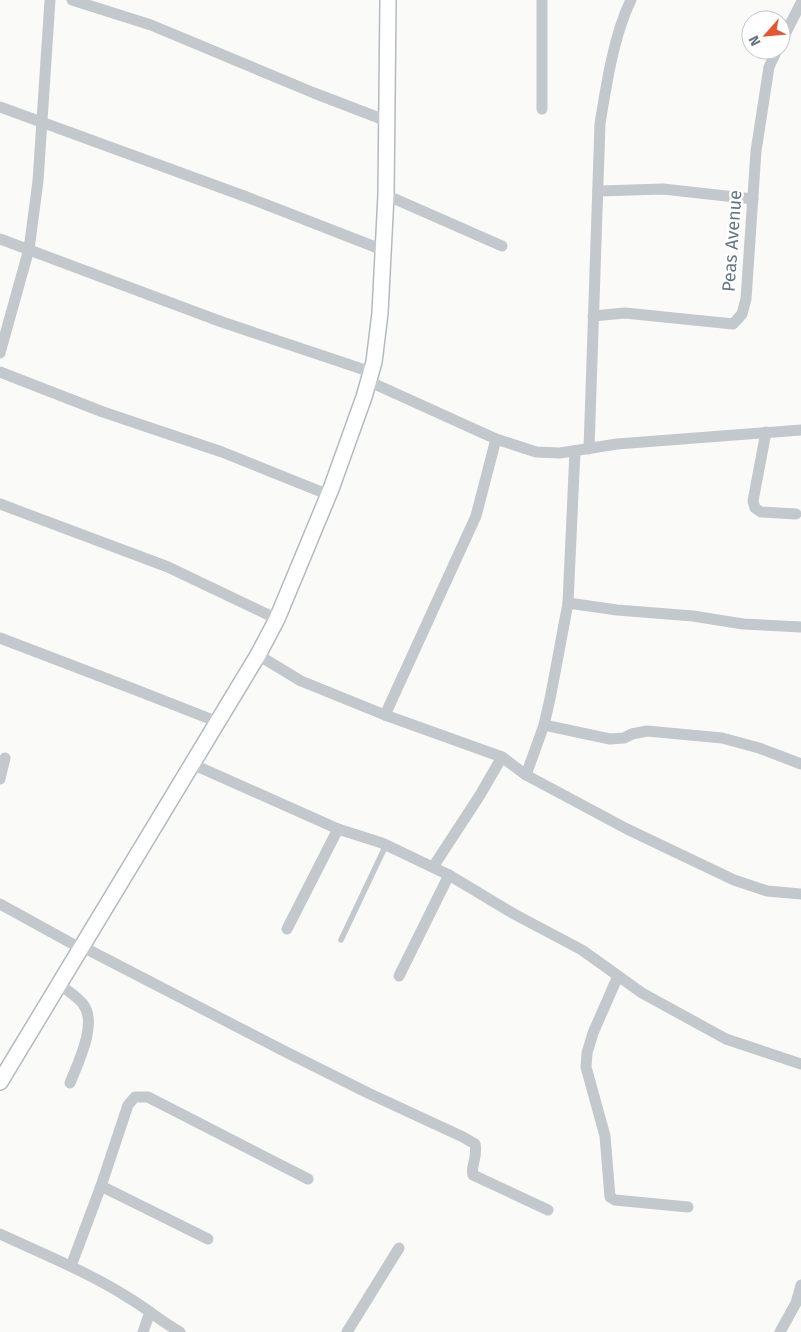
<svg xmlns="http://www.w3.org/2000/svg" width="801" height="1332" font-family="'Fira Sans',sans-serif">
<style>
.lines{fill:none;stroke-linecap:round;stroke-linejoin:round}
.secondary-casing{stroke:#b3babf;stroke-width:18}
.lane{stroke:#c3c8cc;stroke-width:5.5}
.street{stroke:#c3c8cc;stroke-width:11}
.secondary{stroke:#fff;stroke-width:15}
.labels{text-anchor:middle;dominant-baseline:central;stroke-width:5;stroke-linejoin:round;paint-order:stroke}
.street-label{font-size:18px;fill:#657683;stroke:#fff}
</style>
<rect width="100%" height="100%" fill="#fafaf8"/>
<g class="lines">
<!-- secondary casing -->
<g class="secondary-casing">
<path id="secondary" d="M0,1082L258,655L277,619L331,489L364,397L374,362L380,313L386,195L388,0"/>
</g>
<!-- lane -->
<path class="lane" d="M341,940L386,845"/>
<!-- street -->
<g class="street">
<path d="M72,0L151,25L314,93L387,121"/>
<path d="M781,42L801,3"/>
<path d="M0,107L244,196L383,250"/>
<path d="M542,109V0"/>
<path d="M598,191L663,189L753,199"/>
<path d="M386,195L502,246"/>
<path d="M0,239L222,322L371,372"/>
<path d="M593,316L625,313L733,324L742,314L746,299L756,151L769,67L777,50"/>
<path d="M0,353L29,249L38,181L50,0"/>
<path d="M0,372L103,412L222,452L329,495"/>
<path d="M368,381L496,439L536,452L560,453L617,444L801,430"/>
<path d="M766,432L753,501L755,508L761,512L796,514"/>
<path d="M589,449L600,124C606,86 614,34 631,0"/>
<path d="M0,504L168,567L277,619"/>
<path d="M568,603L617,610L693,616L743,624L801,627"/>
<path d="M0,638L131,688L218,722"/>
<path d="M258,655L301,681L385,715L502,757L526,775L627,829L734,880L767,891L801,894"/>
<path d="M385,715L476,516L496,439"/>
<path d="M544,725L610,739L624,738L632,734L647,731L722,738L759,748L801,764"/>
<path d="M192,764L338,829L382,843L449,875L514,914L582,950L642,993L726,1039L801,1064"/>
<path d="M526,775L544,725L551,694L568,603L575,451"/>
<path d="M0,779L5,758"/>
<path d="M433,867L480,795L502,757"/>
<path d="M0,904L80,948"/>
<path d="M287,929L338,829"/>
<path d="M81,946L282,1050L368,1093L463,1137L475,1144C478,1158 470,1167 473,1175L548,1210"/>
<path d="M399,976L449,875"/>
<path d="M618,976L593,1033L587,1053L586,1067L605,1136L610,1197L615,1200L688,1207"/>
<path d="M58,983C66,990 77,996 83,1004C98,1023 78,1063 70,1083"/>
<path d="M101,1186L208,1239"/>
<path d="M0,1234C43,1254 88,1272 129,1298C146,1308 162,1322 180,1332"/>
<path d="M71,1266L101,1186L128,1105L135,1097H148L308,1179"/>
<path d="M143,1332L150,1312"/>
<path d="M347,1332L399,1248"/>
<path d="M780,1332L796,1303L801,1285"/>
</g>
<!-- secondary -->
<use href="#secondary" class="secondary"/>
</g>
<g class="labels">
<!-- street labels -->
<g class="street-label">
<text transform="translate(732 241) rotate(-86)">Peas Avenue</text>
</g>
</g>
<!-- north arrow -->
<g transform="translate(766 35) rotate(243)"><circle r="24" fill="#ffffff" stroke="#c1c8cd"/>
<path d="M0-4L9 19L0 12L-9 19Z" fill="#e4572e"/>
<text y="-8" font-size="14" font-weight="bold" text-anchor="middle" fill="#657683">N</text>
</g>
</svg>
